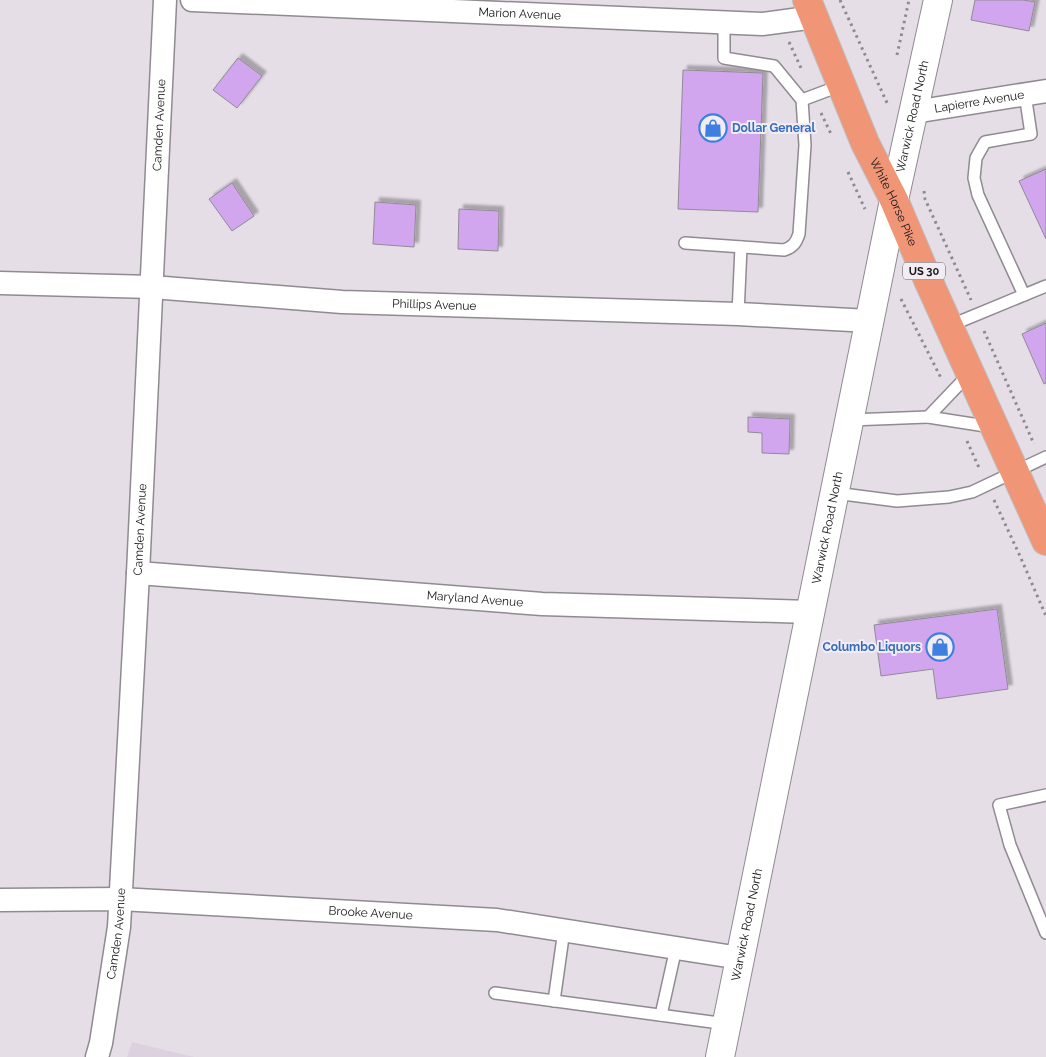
<svg xmlns="http://www.w3.org/2000/svg" width="1046" height="1057" font-family="Raleway,sans-serif">
<style>
.built{fill:#dcd1df}
.building{fill:#d2a5ef;stroke:#908b93;filter:url(#shadow)}
.lines{fill:none;stroke-linecap:round;stroke-linejoin:round}
.service-casing{stroke:#908a91;stroke-width:14}
.minor-casing{stroke:#908a91;stroke-width:25}
.tertiary-casing{stroke:#908a91;stroke-width:30}
.trunk-casing{stroke:#bebdbe;stroke-width:30}
.path{stroke:#8f8a8f;stroke-width:3;stroke-dasharray:2.5 4;stroke-linecap:butt}
.service{stroke:#fff;stroke-width:11}
.minor{stroke:#fff;stroke-width:22}
.tertiary{stroke:#fff;stroke-width:28}
.trunk{stroke:#f09677;stroke-width:28}
.labels{text-anchor:middle;dominant-baseline:central;stroke-width:4;stroke-linejoin:round;paint-order:stroke}
.shield{fill:#f2ecf3;stroke:#595659;stroke-width:1}
.shield-label{font-size:11px;font-weight:bold;fill:#171517}
.street-label{font-size:12px;fill:#171517;stroke:#f2ecf3}
.shop-label{font-size:12px;font-weight:bold;fill:#366cbe;stroke:#f2ecf3;text-anchor:start}
</style>
<defs>
<filter id="shadow"><feDropShadow dx="4.5" dy="-4.5" stdDeviation="1" flood-color="#0004"/></filter>
</defs>
<rect width="100%" height="100%" fill="#e5dee6"/>
<!-- built -->
<path class="built" d="M132,1042L194,1057H127Z"/>
<!-- building -->
<g class="building">
<path d="M975,0H1023L1035,2L1029,31L971,20Z"/>
<path d="M238,58L262,76L237,108L213,90Z"/>
<path d="M683,70L763,73L758,212L678,209Z"/>
<path d="M1046,169V239L1019,181Z"/>
<path d="M232,183L254,216L232,231L209,199Z"/>
<path d="M375,202L416,205L414,247L373,244Z"/>
<path d="M459,209L499,211L498,251L458,249Z"/>
<path d="M1046,323V383L1044,384L1022,334Z"/>
<path d="M748,417L790,419L789,454L762,453V433L748,432Z"/>
<path d="M997,609L1008,689L937,699L933,669L881,676L874,625Z"/>
</g>
<g class="lines">
<!-- service casing -->
<g class="service-casing">
<g id="service">
<path d="M802,100L842,85"/>
<path d="M685,243L784,250C793,247 796,243 799,234L805,145L802,100L774,66L724,58V22"/>
<path d="M1024,295L978,195L974,178L976,158L985,142L1031,134L1025,94"/>
<path d="M738,314L741,247"/>
<path d="M949,326L1046,286"/>
<path d="M969,374L928,417L992,427"/>
<path d="M850,420L928,417"/>
<path d="M835,493L897,501L949,497L972,492L1046,457"/>
<path d="M1046,795L999,805L1010,845L1046,933"/>
<path d="M495,993L727,1024"/>
<path d="M554,1001L564,930"/>
<path d="M661,1015L676,948"/>
</g>
</g>
<!-- minor casing -->
<g class="minor-casing">
<g id="minor">
<path id="s1" d="M192,0L762,24L815,17"/>
<path id="s2" d="M914,112L1046,91"/>
<path id="s3" d="M0,283L152,287L342,302L738,314L870,321"/>
<path id="s4" d="M138,573L542,604L810,612"/>
<path id="s5" d="M0,900L120,899L497,920L740,958"/>
<path id="s6" d="M97,1057L101,1043L119,927L138,573L165,0"/>
</g>
</g>
<!-- tertiary casing -->
<g class="tertiary-casing">
<g id="tertiary">
<path id="s7" d="M720,1057L894,200L938,0"/>
</g>
</g>
<!-- trunk casing -->
<g class="trunk-casing">
<g id="trunk">
<path id="s8" d="M807,0L865,143L894,200L928,280L1046,541"/>
</g>
</g>
<!-- path -->
<g class="path">
<path d="M840,0L888,105"/>
<path d="M789,42L801,68"/>
<path d="M897,55L909,0"/>
<path d="M821,113L832,136"/>
<path d="M848,172L865,209"/>
<path d="M924,191L925,199L971,300"/>
<path d="M901,299L941,378"/>
<path d="M984,331L1034,444"/>
<path d="M967,441L980,470"/>
<path d="M994,500L1020,556L1046,616"/>
</g>
<!-- service -->
<use href="#service" class="service"/>
<!-- minor -->
<use href="#minor" class="minor"/>
<!-- tertiary -->
<use href="#tertiary" class="tertiary"/>
<!-- trunk -->
<use href="#trunk" class="trunk"/>
</g>
<!-- icons -->
<defs>
<g id="shop-ring" transform="scale(1.4375)"><circle r="9.5" fill="#f2ecf3" stroke="#3f7fe0" stroke-width="1.5"/><path d="M-5-2.5h2.3a2.7 3.5 0 0 1 5.4 0H5L5.5 6h-11ZM-1.5-2.5h3a1.5 2.3 0 0 0-3 0Z" fill="#3f7fe0"/></g>
</defs>
<g fill-rule="evenodd">
<use href="#shop-ring" x="713" y="128"/>
<use href="#shop-ring" x="940" y="647"/>
</g>
<g class="labels">
<!-- shield labels -->
<rect class="shield" x="903" y="262.5" width="42" height="17" rx="4"/>
<g class="shield-label">
<text x="924" y="271">US 30</text>
</g>
<!-- street labels -->
<g class="street-label">
<text stroke="none"><textPath href="#s1" startOffset="328">Marion Avenue</textPath></text>
<text stroke="none"><textPath href="#s2" startOffset="66">Lapierre Avenue</textPath></text>
<text stroke="none"><textPath href="#s7" startOffset="960">Warwick Road North</textPath></text>
<text stroke="none"><textPath href="#s6" startOffset="935">Camden Avenue</textPath></text>
<text stroke="none"><textPath href="#s8" startOffset="220">White Horse Pike</textPath></text>
<text stroke="none"><textPath href="#s3" startOffset="435">Phillips Avenue</textPath></text>
<text stroke="none"><textPath href="#s7" startOffset="540">Warwick Road North</textPath></text>
<text stroke="none"><textPath href="#s6" startOffset="530">Camden Avenue</textPath></text>
<text stroke="none"><textPath href="#s4" startOffset="338">Maryland Avenue</textPath></text>
<text stroke="none"><textPath href="#s5" startOffset="371">Brooke Avenue</textPath></text>
<text stroke="none"><textPath href="#s7" startOffset="135">Warwick Road North</textPath></text>
<text stroke="none"><textPath href="#s6" startOffset="125">Camden Avenue</textPath></text>
</g>
<!-- shop labels -->
<g class="shop-label">
<text x="732" y="128">Dollar General</text>
<text x="921" y="647" text-anchor="end">Columbo Liquors</text>
</g>
</g>
</svg>
